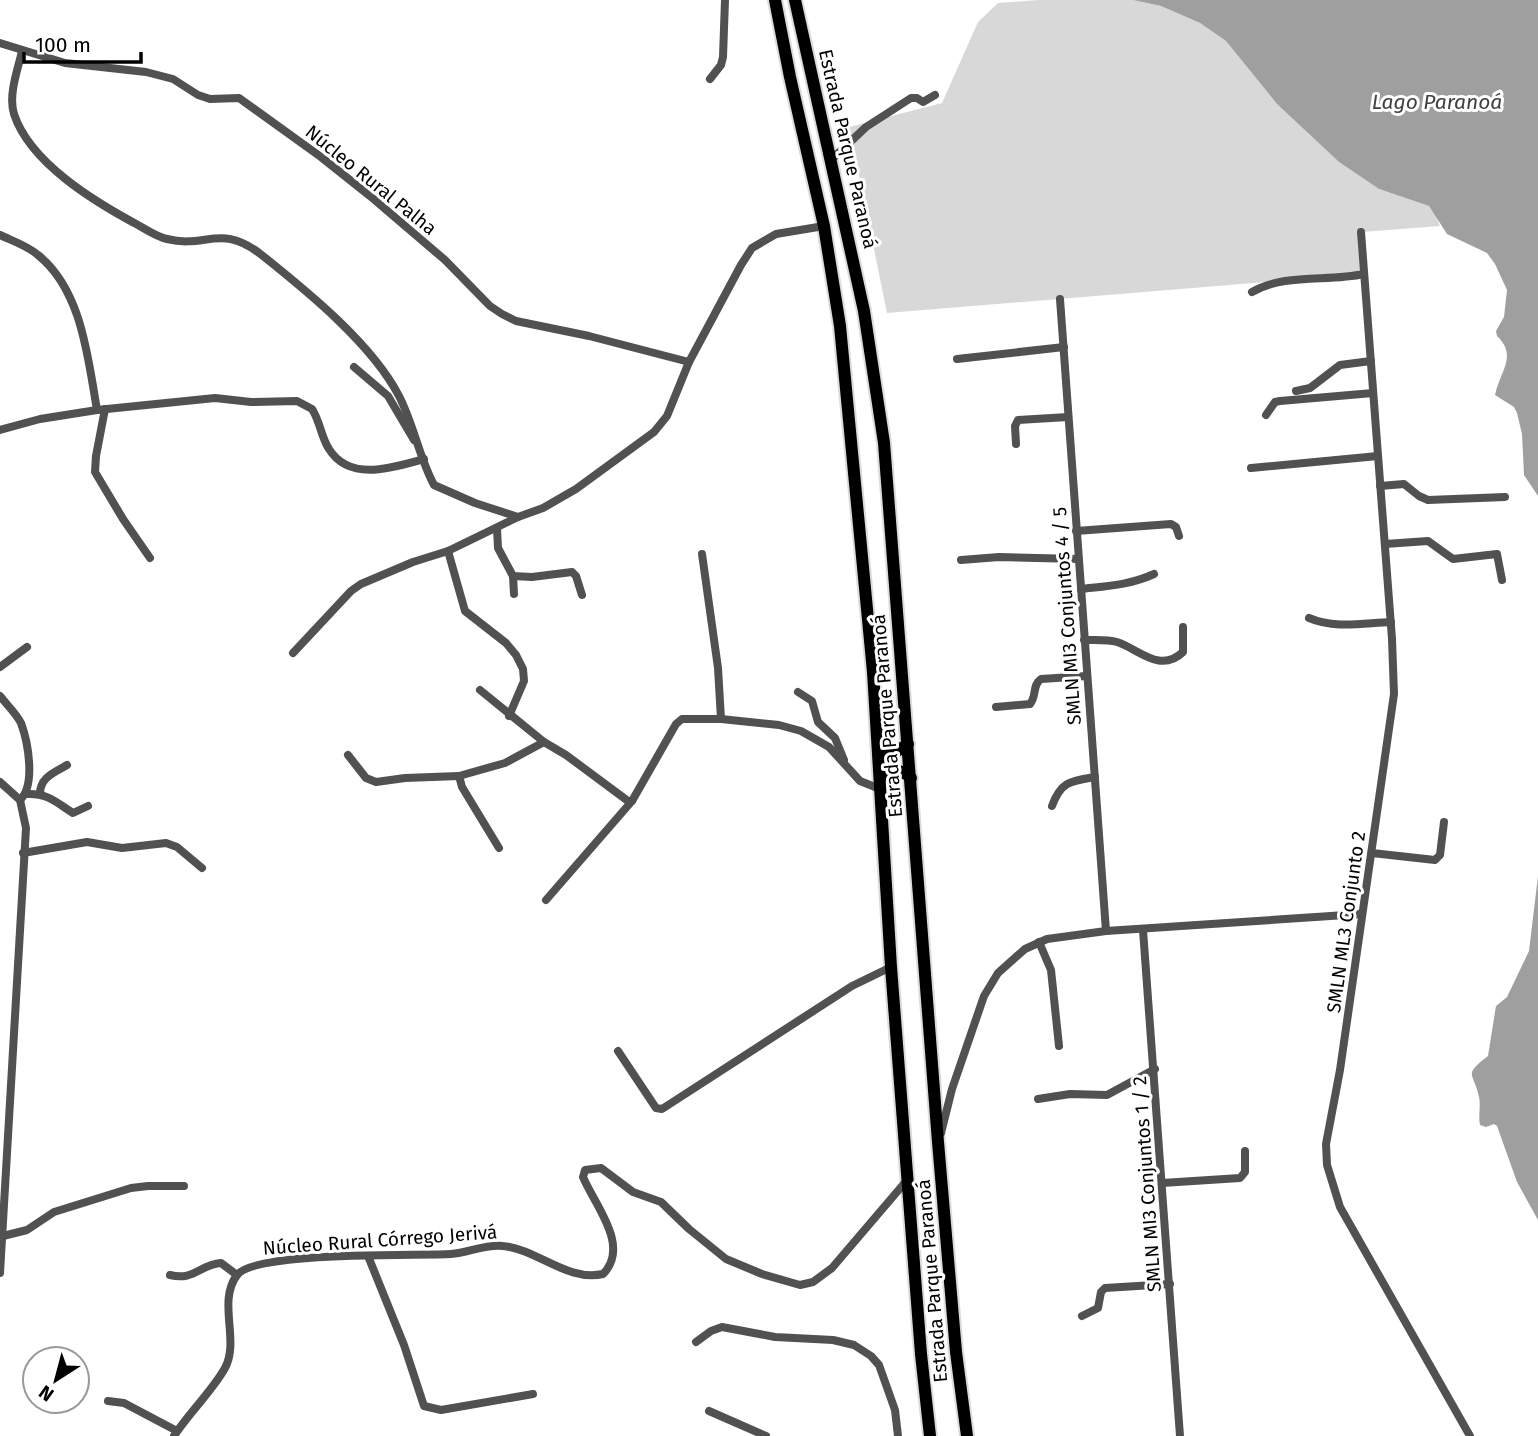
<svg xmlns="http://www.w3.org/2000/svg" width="1538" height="1436" font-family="'Fira Sans',sans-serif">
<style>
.green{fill:#d8d8d8}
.water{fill:#9f9f9f}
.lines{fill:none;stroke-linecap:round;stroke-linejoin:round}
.primary-casing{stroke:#dbdbdb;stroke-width:16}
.minor{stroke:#515151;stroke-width:8}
.primary{stroke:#000;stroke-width:12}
.labels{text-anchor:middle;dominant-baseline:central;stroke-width:6;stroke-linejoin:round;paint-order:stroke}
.street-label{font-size:19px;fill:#000;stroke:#fff}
.water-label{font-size:21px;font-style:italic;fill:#404040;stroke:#fff}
</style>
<rect width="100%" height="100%" fill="#fff"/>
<!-- green -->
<path class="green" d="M1038,0H1133L1161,6L1200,23L1226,41L1277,104L1339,162L1379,189L1429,206L1435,214L1440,226L1362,232L1364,274L887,313L849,127L942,103L978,22L998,3Z"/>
<!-- water -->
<g class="water">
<path d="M1133,0H1538V496L1524,475L1522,434L1517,413L1514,407L1495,395C1500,371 1518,356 1497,336L1496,331L1504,317L1507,290L1495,264L1487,253L1447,234L1429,206L1379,189L1339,162L1277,104L1226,41L1200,23L1161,6Z"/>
<path d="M1538,876V1220L1517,1182L1497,1126L1494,1124L1486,1127L1480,1125C1478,1116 1481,1106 1479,1097C1474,1072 1462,1076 1488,1056L1496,1006L1507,997L1529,951Z"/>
</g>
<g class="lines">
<!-- primary casing -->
<g class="primary-casing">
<g id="primary">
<path d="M775,0L790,77L824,226L840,326L873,672L891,967L921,1354L930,1436"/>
<path d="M795,0L864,311L884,443L938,1142L956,1352L967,1436"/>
<path d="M878,745L884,752L891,755L908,744"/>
<path d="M880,779C890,766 899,768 911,778"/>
</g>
</g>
<!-- minor -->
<g class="minor">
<path d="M0,43L65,63L146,72L173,79L198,95L210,99L239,98L321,157L370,196L445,260L490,306L502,314L516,321L589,336L689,362"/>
<path d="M22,51C18,69 8,95 14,114C30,163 95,202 138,225C147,230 157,237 167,239C207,249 221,222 263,256C308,292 372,344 399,396C414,425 419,457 434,485L475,503L518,517"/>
<path d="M710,79L721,65L723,57L725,0"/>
<path d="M831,160L866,127L911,98H917L923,102L935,95"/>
<path d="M1361,232L1392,639L1394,694L1340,1070L1326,1144L1327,1165L1340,1207L1470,1436"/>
<path d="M0,235C13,241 28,246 38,255C82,290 88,359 97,410"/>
<path d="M1252,292C1285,273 1327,282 1364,274"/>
<path d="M1060,299L1106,931"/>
<path d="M957,359L1064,347"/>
<path d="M354,367L388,396L414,440"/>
<path d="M1296,391L1310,388L1340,365L1371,361"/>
<path d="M105,409L96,456L95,472L123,519L150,558"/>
<path d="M1266,415L1275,402L1280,401L1373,393"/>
<path d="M0,430L40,419L97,410L215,398L251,402L297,401L312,409C320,421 321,437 329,449C350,483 395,467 424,459"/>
<path d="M1016,444L1015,426L1018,420L1068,417"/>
<path d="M1251,468L1378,456"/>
<path d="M1380,486L1404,484L1419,496L1428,500L1505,497"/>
<path d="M497,529L498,548L513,576L532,577L572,572L576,576L582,595"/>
<path d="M1076,531L1171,524L1176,527L1179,536"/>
<path d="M1385,544L1428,541L1453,559L1497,554L1502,580"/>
<path d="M448,551L465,611L506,643L516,655L523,669L524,681L509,716"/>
<path d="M702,554L718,668L721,719"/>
<path d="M961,560L999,557L1078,559"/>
<path d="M513,576L514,594"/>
<path d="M1081,589C1107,586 1130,585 1154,574"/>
<path d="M1309,618C1335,629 1363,623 1391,622"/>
<path d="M1084,640C1094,640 1107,639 1117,642C1139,649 1160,674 1183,652V627"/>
<path d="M293,653L351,591L361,584L413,562L448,551L518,517L543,508L576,489L654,432L667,416L689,362L741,265L752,248L776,234L824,226"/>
<path d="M0,667L27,647"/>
<path d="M480,690L544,742"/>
<path d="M798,692L812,701L818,722L835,738L844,760"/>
<path d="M0,696C7,705 16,713 21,723C28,742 36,785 20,800"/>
<path d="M996,707L1030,704C1037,696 1032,685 1041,679L1087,676"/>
<path d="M348,755L366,778L376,782L405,778L459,776"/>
<path d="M0,782L20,800L26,828L0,1273"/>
<path d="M27,794C48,793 57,803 73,813L88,806"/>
<path d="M40,794C40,777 54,773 67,765"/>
<path d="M1052,806C1061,781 1071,781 1095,777"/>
<path d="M499,848L462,787L459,776L505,763L544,742L566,755L628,801H632L676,724L682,719H721L779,725L801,731L829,747L860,781L880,789"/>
<path d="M23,853L87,842L122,848L166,843L177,847L202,868"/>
<path d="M1372,853L1435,860L1440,855L1444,822"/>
<path d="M546,900L632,801"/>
<path d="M1143,930L1180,1436"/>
<path d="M1039,942L1051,970L1059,1046"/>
<path d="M618,1051L656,1108L662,1109L852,986L891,967"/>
<path d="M1038,1099L1070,1094L1107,1095L1155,1069"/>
<path d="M941,1133L952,1089L984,996L998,973L1025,949L1047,939L1106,931L1361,914"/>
<path d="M1162,1183L1240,1178L1245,1172V1151"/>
<path d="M3,1236L27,1230L54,1212L131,1188L148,1186H184"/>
<path d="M368,1256L404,1345L424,1406L441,1410L533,1394"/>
<path d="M170,1275C194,1281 199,1265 221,1263L237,1275"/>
<path d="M1082,1316L1098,1308L1101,1292L1105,1288L1170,1284"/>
<path d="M696,1342L711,1331L722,1327L775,1337L833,1340L854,1345L871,1356L879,1365L895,1410L898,1436"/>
<path d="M108,1401L124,1403L177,1431"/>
<path d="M709,1411L766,1436"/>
<path d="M174,1436C188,1414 213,1390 225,1368C240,1340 217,1302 237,1275C255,1251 415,1256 451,1254C468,1253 485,1244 503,1246C537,1249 567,1282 603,1274C631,1246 594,1204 583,1177L585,1170L601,1168L633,1192L661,1202L689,1229L726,1259L762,1274L800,1285L813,1282L832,1268L908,1179"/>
</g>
<!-- primary -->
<use href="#primary" class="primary"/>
</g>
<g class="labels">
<!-- street labels -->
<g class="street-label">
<text transform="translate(848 149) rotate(77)">Estrada Parque Paranoá</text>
<text transform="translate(371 180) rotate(39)">Núcleo Rural Palha</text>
<text transform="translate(1067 616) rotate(-94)">SMLN MI3 Conjuntos 4 / 5</text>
<text transform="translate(887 716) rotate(-95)">Estrada Parque Paranoá</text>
<text transform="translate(1346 922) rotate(-82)">SMLN ML3 Conjunto 2</text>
<text transform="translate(1147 1184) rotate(-94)">SMLN MI3 Conjuntos 1 / 2</text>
<text transform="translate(380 1240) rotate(-4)">Núcleo Rural Córrego Jerivá</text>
<text transform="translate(932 1281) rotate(-95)">Estrada Parque Paranoá</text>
</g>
<!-- water labels -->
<g class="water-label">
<text x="1437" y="102">Lago Paranoá</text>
</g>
</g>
<!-- north arrow -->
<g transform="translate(56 1380) rotate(216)"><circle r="33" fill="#ffffff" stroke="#999999" stroke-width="2"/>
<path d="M0-5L12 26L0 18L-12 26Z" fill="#000000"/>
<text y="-10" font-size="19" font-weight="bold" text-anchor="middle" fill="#000000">N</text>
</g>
<!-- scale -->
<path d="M24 52v10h117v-10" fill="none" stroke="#000000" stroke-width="3.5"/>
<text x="35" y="52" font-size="21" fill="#000000" stroke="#ffffff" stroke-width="5" paint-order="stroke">100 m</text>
</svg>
